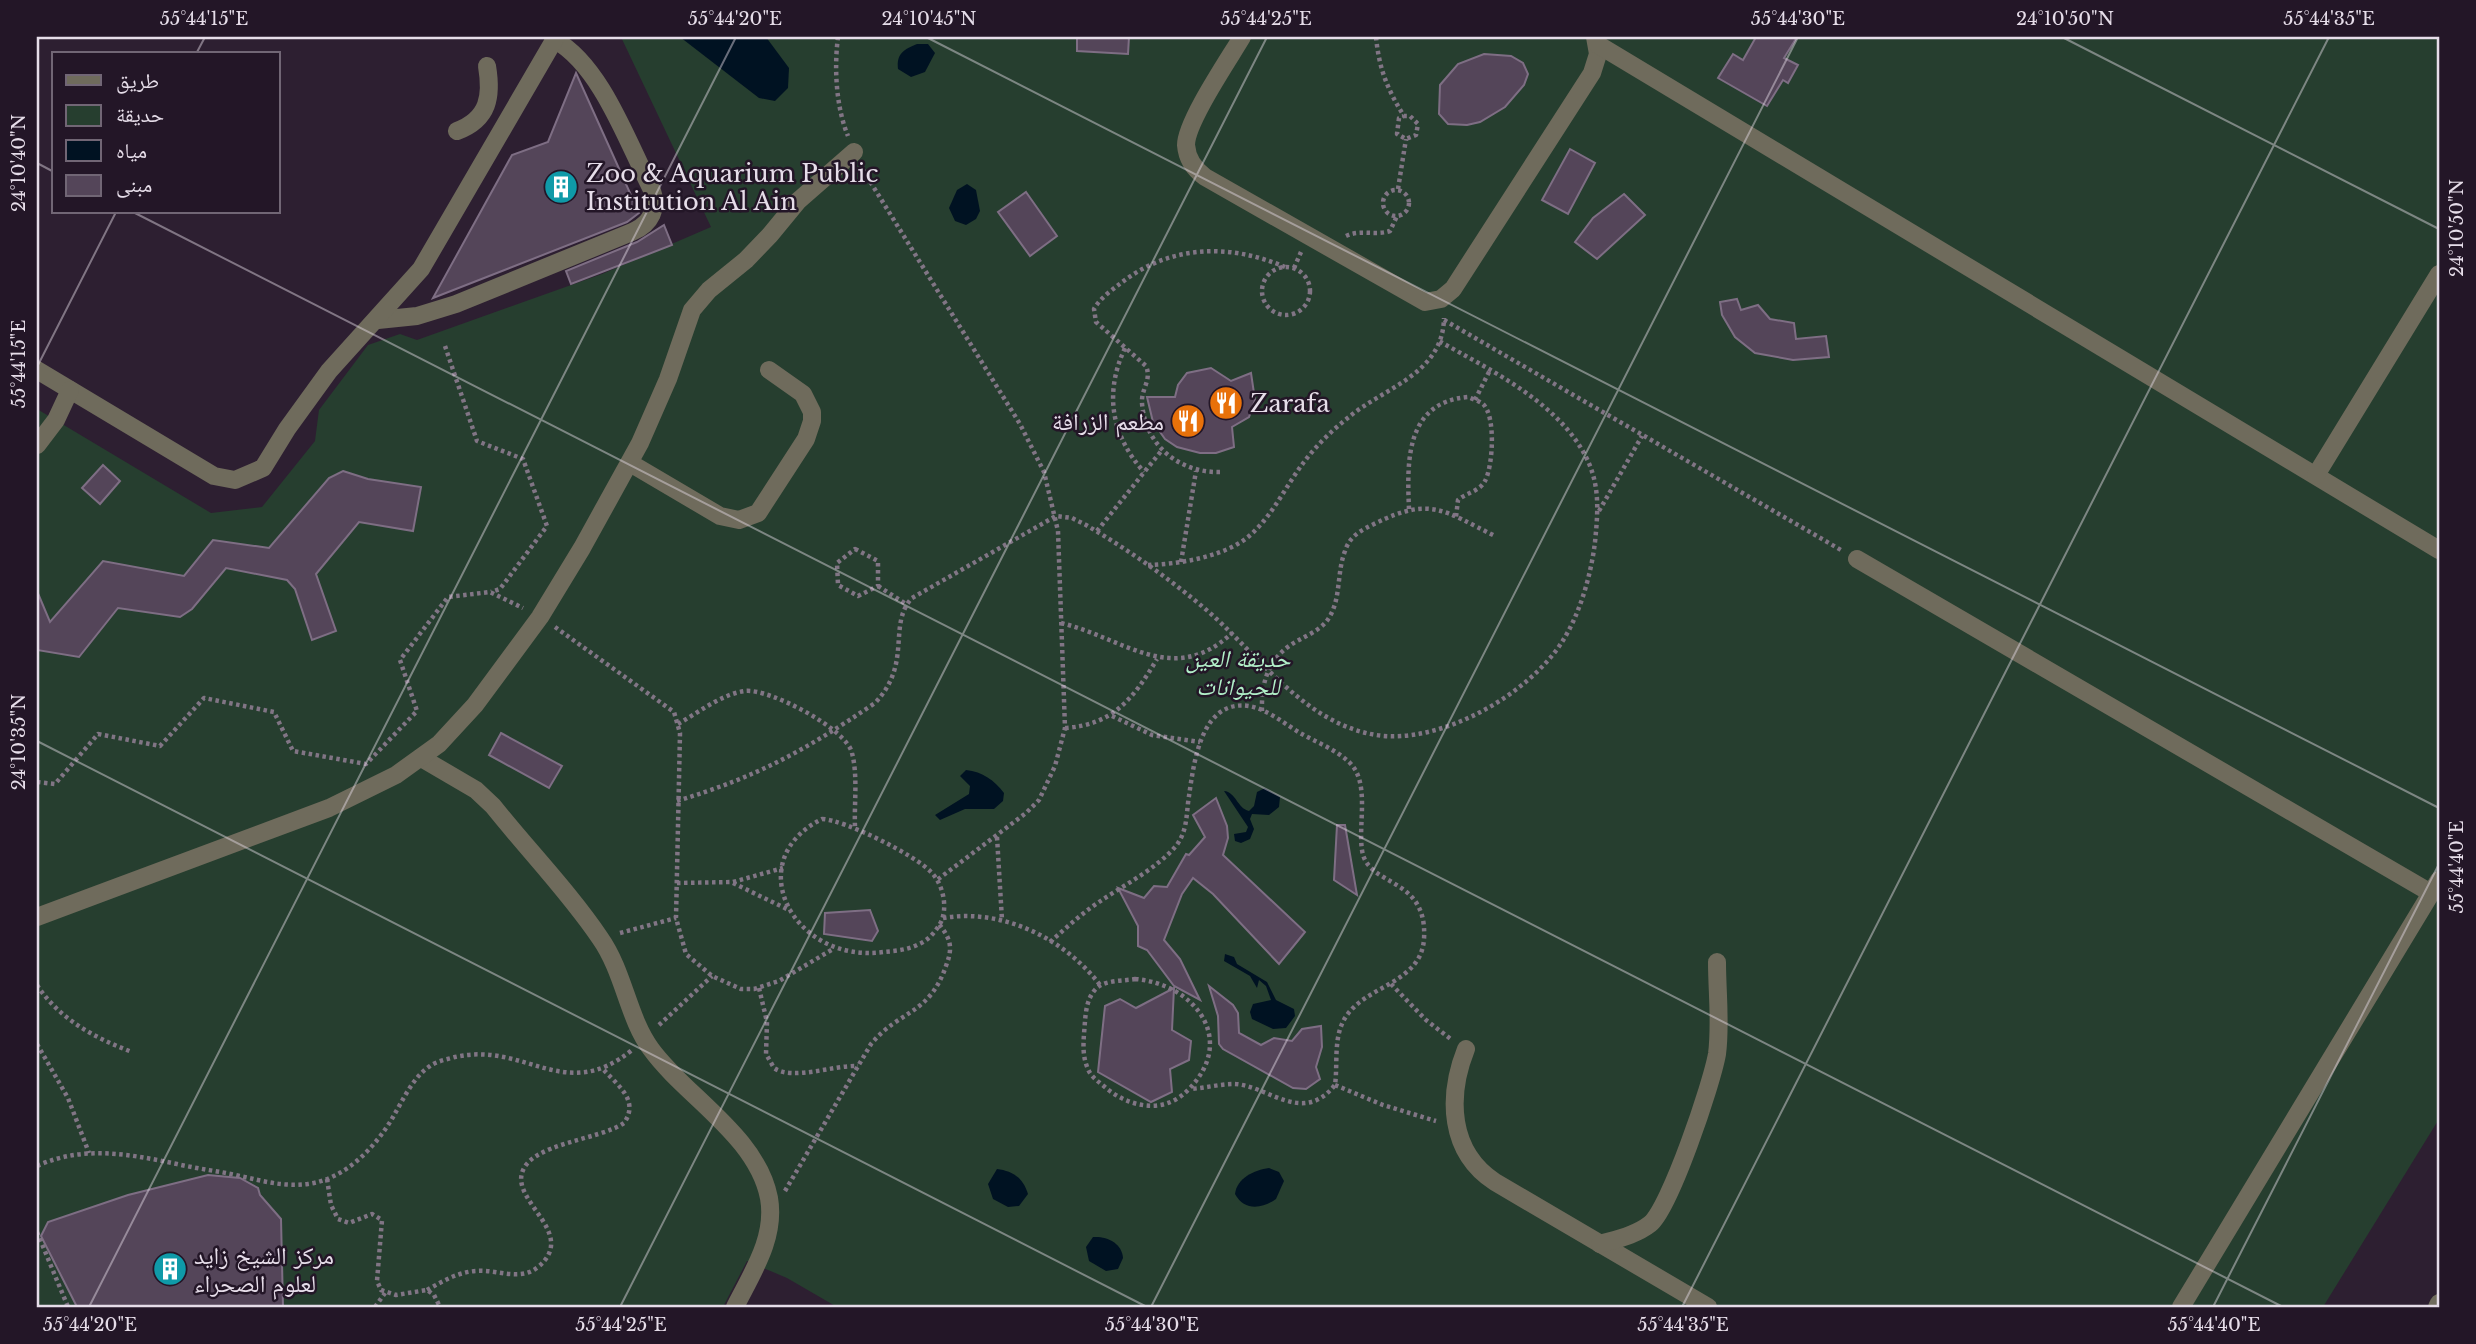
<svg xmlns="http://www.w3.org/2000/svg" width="2476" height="1344" font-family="'Libre Baskerville','Noto Naskh Arabic',serif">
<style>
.green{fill:#263e2f}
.water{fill:#001222}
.building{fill:#544559;stroke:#7e6e84;stroke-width:2}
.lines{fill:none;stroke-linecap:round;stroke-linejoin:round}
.path{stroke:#817585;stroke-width:4.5;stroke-dasharray:3.5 3.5;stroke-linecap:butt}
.minor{stroke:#6f6b5c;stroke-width:18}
.ticks{fill:none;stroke:#e6dde9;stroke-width:2;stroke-opacity:0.45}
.labels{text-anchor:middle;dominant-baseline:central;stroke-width:5;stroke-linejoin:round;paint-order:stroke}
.poi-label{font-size:24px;fill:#e6dde9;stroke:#231627;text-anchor:start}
.park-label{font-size:24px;font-style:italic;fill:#b1efc8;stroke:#231627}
.neatline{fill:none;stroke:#e6dde9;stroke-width:2.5}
.ticks-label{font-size:18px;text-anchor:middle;fill:#e6dde9}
</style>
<rect width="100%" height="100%" fill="#2d1f31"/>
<!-- green -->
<path class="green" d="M621,37H2439V1119L2323,1307H837L787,1278L747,1261L723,1307H37V409L211,513L262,507L315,441L319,410L368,345L400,334L417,340L602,274L711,227Z"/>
<!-- water -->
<g class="water">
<path d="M680,37H766L789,68L788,88L775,101L759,98Z"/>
<path d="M917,44H928L935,53L925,72L911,77L898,69C896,54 904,49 917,44Z"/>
<path d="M967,184L976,190L980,211L976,219L966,225L955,221L949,208L957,190Z"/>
<path d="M966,770C983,772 994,780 1004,793L1003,801L994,809H965L940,820L935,815L969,794L970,786L960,776Z"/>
<path d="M1265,788L1280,797L1279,807L1269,815L1252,814L1250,819L1254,829L1250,839L1241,843L1235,841L1234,834L1246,832L1248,827L1224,791C1236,792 1237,808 1249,811L1254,806L1257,792Z"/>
<path d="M1225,954L1234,957L1237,964L1267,982L1276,1000L1294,1009L1295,1016L1286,1028L1273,1029L1252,1019L1250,1012L1253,1004L1271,1000L1266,986L1259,980L1257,988L1250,976L1224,961Z"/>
<path d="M1269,1168L1279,1172L1284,1181L1276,1199C1262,1209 1244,1211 1235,1194C1237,1178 1254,1170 1269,1168Z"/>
<path d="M997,1169C1013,1171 1023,1178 1028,1194L1019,1206L1008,1207L993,1199L988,1184Z"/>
<path d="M1093,1237C1107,1236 1122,1243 1123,1258L1118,1269L1106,1271L1089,1261L1086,1247Z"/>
</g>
<!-- building -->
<g class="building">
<path d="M1077,37H1129L1128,54L1077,51Z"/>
<path d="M1756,37H1797L1784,58L1798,65L1788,83L1783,80L1767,106L1718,78L1733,54L1743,60Z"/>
<path d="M1484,54L1511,56L1523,63L1528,74L1524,85L1505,107L1480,122L1467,125L1448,124L1439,114L1440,85L1458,64Z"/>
<path d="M576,73L639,213L627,222L433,298L512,155L548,142Z"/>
<path d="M1570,149L1595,163L1568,214L1542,200Z"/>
<path d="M1026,192L1057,236L1030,256L998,212Z"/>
<path d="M1624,194L1645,215L1597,259L1575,242L1593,218Z"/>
<path d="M664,225L672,245L571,284L566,271L637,242Z"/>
<path d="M1737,299L1741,310L1758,305L1770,319L1794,323L1796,339L1826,336L1829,357L1793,360L1755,353L1735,337L1722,315L1720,302Z"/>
<path d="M1211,368L1231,381L1251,373L1255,400L1249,417L1232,427L1234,447L1216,453H1200L1177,447L1165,439L1153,422L1147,397H1175L1178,385L1187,373Z"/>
<path d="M103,465L120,481L100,504L82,488Z"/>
<path d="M343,471L368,479L421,487L413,531L359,522L316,574L336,631L312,640L295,589L287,580L226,568L192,609L180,617L118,608L79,657L37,650V591L50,622L103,561L184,576L213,540L269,548L329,478Z"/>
<path d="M501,733L562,766L549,788L489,755Z"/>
<path d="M1216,798L1227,826L1228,838L1223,855L1305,932L1279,964L1213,894L1193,878L1182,894L1164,940L1180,959L1200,1000L1174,986L1147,950L1138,946V926L1118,888L1144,898L1154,886L1167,887L1186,854L1189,855L1205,837L1193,815Z"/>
<path d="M1337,825H1345L1357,895L1334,880Z"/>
<path d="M870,910L878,931L872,941L824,934L825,913Z"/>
<path d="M1209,986L1233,1005L1238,1013L1239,1033L1261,1045L1274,1038L1292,1041L1302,1029L1321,1026L1322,1047L1316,1067L1320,1079L1306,1089L1293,1088L1223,1049L1219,1044L1218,1016Z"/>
<path d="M1174,988L1172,1030L1191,1041L1189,1060L1170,1069L1172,1092L1151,1102L1098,1072L1105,1006L1120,999L1136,1008Z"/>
<path d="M208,1175L240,1178L258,1188L260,1195L281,1219L283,1307H77L41,1236L48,1222L128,1195Z"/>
</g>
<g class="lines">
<!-- path -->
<g class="path">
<path d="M838,37C834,68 836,107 848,136"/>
<path d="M1376,37C1379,68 1387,89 1404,116H1410L1418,124L1416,135L1406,139L1397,134L1399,118L1404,116"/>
<path d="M863,170L1020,424L1044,472L1058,531L1065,728L1055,766L1039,800L1026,813L937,880"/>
<path d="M1398,189L1406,139"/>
<circle cx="1396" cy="203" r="13"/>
<path d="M1346,236C1361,229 1374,236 1390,231L1397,216"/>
<circle cx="1286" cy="291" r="24"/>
<path d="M1294,268L1301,252"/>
<path d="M1444,320L1841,550"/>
<path d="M445,346L477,441L523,459L547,526L500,589L491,592"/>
<path d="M1125,348C1104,393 1111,435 1144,472"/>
<path d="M1475,400L1490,370"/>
<path d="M1220,472C1180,473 1145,446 1142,403C1141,389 1152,380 1146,366L1096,322L1094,309C1100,298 1112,290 1121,283C1170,245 1229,243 1285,267"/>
<path d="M1409,509C1407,462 1405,402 1468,397C1473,399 1479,401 1483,404C1496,416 1493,466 1485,481C1480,491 1466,493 1458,500L1456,517"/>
<path d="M1599,511L1642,436"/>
<path d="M1097,531L1162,450"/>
<path d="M855,549L878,561V586L858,596L838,585L837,563Z"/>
<path d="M1181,562L1196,471"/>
<path d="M1148,565C1178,564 1215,558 1241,542C1269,524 1284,488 1304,462C1316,446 1332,430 1349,417C1385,387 1443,374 1444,318"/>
<path d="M878,586L906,604"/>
<path d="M1061,623C1124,638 1173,688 1232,633"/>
<path d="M555,627L674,712L680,733L676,918L686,954L712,976L741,989H754L779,981L833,949"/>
<path d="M1262,711C1261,679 1270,655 1299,640C1308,635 1319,630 1326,622C1342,602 1336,574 1345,551C1350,535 1362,530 1376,523C1431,496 1444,511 1495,536"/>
<path d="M1112,716L1152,735L1200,742"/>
<path d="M678,724C699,712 722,694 745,691C769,688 847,729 852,753C858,776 854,804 855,827"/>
<path d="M1065,728C1113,725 1134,698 1157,659"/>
<path d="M37,782L55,784L98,734L160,746L204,698L274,712L293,751L366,764L417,711L400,660L448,597L490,592L523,608"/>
<path d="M677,801C759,776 804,751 875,703C913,663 887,625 912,598L1056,516L1072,518L1086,525C1127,549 1167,577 1203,607C1256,651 1302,723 1376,735C1440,745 1528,695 1562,642C1580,614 1591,575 1595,542C1598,512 1600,486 1587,459C1560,403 1490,370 1439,341"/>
<path d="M822,819C845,820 915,855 931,872C943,884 948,907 941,922C936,931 929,940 919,944C908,950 895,951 883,952C793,964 739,860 822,819Z"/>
<path d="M997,837L1002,920"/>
<path d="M677,883L733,882L783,868"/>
<path d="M733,883L791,911"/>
<path d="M943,918C1002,908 1064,938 1100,985"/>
<path d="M620,933L676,918"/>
<path d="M1050,942C1066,928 1081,914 1099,902C1124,885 1156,869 1176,846C1188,830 1186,814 1189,796C1194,762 1201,699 1249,706C1267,709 1285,724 1300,733C1316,742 1337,750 1350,763C1370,783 1358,824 1362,850C1367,888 1428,875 1424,939C1421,984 1365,985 1345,1018C1333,1038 1338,1063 1335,1085C1302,1126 1268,1085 1234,1084C1220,1084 1205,1088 1190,1089"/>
<path d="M1135,979C1195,984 1238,1040 1188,1090C1164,1115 1129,1107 1106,1088C1099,1082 1091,1077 1088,1069C1081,1054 1084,1037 1085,1021C1086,1009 1088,995 1098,987C1107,980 1124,981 1135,979Z"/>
<path d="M1391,984L1426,1020L1452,1040"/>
<path d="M37,985C59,1019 95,1038 132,1052"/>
<path d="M759,988L767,1022L766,1054L774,1068C793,1081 833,1065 858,1066"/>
<path d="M659,1025L712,976"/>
<path d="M37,1044L68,1098L89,1153"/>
<path d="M1335,1085L1383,1105L1436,1121"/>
<path d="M37,1166C83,1145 129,1154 177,1164C198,1169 219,1171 240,1176C263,1181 283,1187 308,1184C345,1179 375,1148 393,1117C403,1100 413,1077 430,1066C437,1061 448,1059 455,1057C526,1041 564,1105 632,1050"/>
<path d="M327,1179L331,1205L338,1219L349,1223L372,1214L382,1220L377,1281L381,1290L396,1295L427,1290L434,1295L440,1307"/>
<path d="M785,1191L871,1044C900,1009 930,1016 947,963C953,947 950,938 939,924"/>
<path d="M37,1232L68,1307"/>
<path d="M427,1290C443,1281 458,1272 476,1271C497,1269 520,1282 538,1267C578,1234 513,1203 522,1173C530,1143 600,1140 624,1123C640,1100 617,1085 603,1069"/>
<path d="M375,1307L385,1293"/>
</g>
<!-- minor -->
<g class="minor">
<path d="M1242,37C1229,59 1186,122 1186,145C1187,158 1194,169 1205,177L1425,302L1441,299L1453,289L1592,73L1598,54L1595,37"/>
<path d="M1597,44L2439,550"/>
<path d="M457,131C489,119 492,96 487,66"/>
<path d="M378,320L417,316L456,304L632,232C651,224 659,208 651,188C627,141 601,66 555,40"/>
<path d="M37,370L214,476L235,480L263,468L287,429L329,371L421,269L556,37"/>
<path d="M37,445L56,420L70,390"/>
<path d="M630,463L720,516L739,520L758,513L806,439L812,421V412L803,394L769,370"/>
<path d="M2316,475L2439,274"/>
<path d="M1857,559L2431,893"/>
<path d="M423,759L476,790L493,806C528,850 569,892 600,938C624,972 628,1018 651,1049C685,1096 757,1136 769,1198C776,1238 752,1273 735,1307"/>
<path d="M37,917L329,808L396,775L439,744L475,705L540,617L582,548L640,443L668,379L692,310L709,290L746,260L770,235L798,201L854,152"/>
<path d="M1466,1049C1447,1097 1449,1152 1495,1182L1708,1307"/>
<path d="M1600,1244C1617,1239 1636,1235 1650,1224C1670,1208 1712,1083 1717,1054C1721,1024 1717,992 1717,962"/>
<path d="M2181,1307L2439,880"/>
<path d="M2437,1307L2439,1303"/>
</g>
</g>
<!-- ticks -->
<path class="ticks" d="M926,37L2439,808M2062,37L2439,229M196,54L205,37M37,163L54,172M133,212L2283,1307M37,367L116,212M37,741L1147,1307M89,1307L736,37M620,1307L1267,37M1151,1307L1798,37M1682,1307L2329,37M2213,1307L2439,864"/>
<!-- icons -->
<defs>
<g id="building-disc" transform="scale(1.75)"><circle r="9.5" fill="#0f9aa8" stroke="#231627"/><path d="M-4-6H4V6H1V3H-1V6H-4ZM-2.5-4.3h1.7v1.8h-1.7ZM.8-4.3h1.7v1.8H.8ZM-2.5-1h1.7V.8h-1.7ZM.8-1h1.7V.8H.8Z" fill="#fff"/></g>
<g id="restaurant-disc" transform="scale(1.75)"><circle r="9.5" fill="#e8710a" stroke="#231627"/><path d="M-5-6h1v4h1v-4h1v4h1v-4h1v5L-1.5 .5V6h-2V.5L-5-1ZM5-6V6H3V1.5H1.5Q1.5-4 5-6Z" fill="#fff"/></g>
</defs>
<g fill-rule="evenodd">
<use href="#building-disc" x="561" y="187"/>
<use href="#restaurant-disc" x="1226" y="403"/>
<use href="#restaurant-disc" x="1188" y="421"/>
<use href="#building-disc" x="170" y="1269"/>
</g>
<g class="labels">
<!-- poi labels -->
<g class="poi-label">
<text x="586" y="173">Zoo &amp; Aquarium Public<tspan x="586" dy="28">Institution Al Ain</tspan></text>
<text x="1250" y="403">Zarafa</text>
<text x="1164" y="421" text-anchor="end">مطعم الزرافة</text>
<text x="194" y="1255">مركز الشيخ زايد<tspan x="194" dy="28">لعلوم الصحراء</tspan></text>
</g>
<!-- park labels -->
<g class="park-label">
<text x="1238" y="658">حديقة العين<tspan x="1238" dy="28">للحيوانات</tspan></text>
</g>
</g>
<!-- border -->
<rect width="2476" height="1344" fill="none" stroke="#231627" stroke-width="77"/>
<!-- legend -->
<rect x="52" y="52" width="228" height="161" fill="#231627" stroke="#716675" stroke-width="2"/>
<rect x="66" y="75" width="35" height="10" fill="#6f6b5c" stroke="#716675" stroke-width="2"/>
<text x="116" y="88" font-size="21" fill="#e6dde9">طريق</text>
<rect x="66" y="105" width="35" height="21" fill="#263e2f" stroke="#716675" stroke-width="2"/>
<text x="116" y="122" font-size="21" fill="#e6dde9">حديقة</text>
<rect x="66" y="140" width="35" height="21" fill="#001222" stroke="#716675" stroke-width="2"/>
<text x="116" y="158" font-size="21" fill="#e6dde9">مياه</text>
<rect x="66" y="175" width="35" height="21" fill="#544559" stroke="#716675" stroke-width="2"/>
<text x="116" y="192" font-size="21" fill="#e6dde9">مبنى</text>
<rect x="38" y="38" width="2400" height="1268" class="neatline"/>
<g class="ticks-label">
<text x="204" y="25">55°44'15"E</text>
<text x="735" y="25">55°44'20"E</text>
<text x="929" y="25">24°10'45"N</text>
<text x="1266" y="25">55°44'25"E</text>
<text x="1798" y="25">55°44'30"E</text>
<text x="2065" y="25">24°10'50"N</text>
<text x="2329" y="25">55°44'35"E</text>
<text transform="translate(19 163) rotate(-90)" y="6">24°10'40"N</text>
<text transform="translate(2457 228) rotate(-90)" y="6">24°10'50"N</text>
<text transform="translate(19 364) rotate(-90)" y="6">55°44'15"E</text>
<text transform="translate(19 742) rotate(-90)" y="6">24°10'35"N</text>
<text transform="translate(2457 867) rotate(-90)" y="6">55°44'40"E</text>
<text x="90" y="1331">55°44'20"E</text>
<text x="621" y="1331">55°44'25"E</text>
<text x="1152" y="1331">55°44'30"E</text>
<text x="1683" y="1331">55°44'35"E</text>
<text x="2214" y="1331">55°44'40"E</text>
</g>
</svg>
